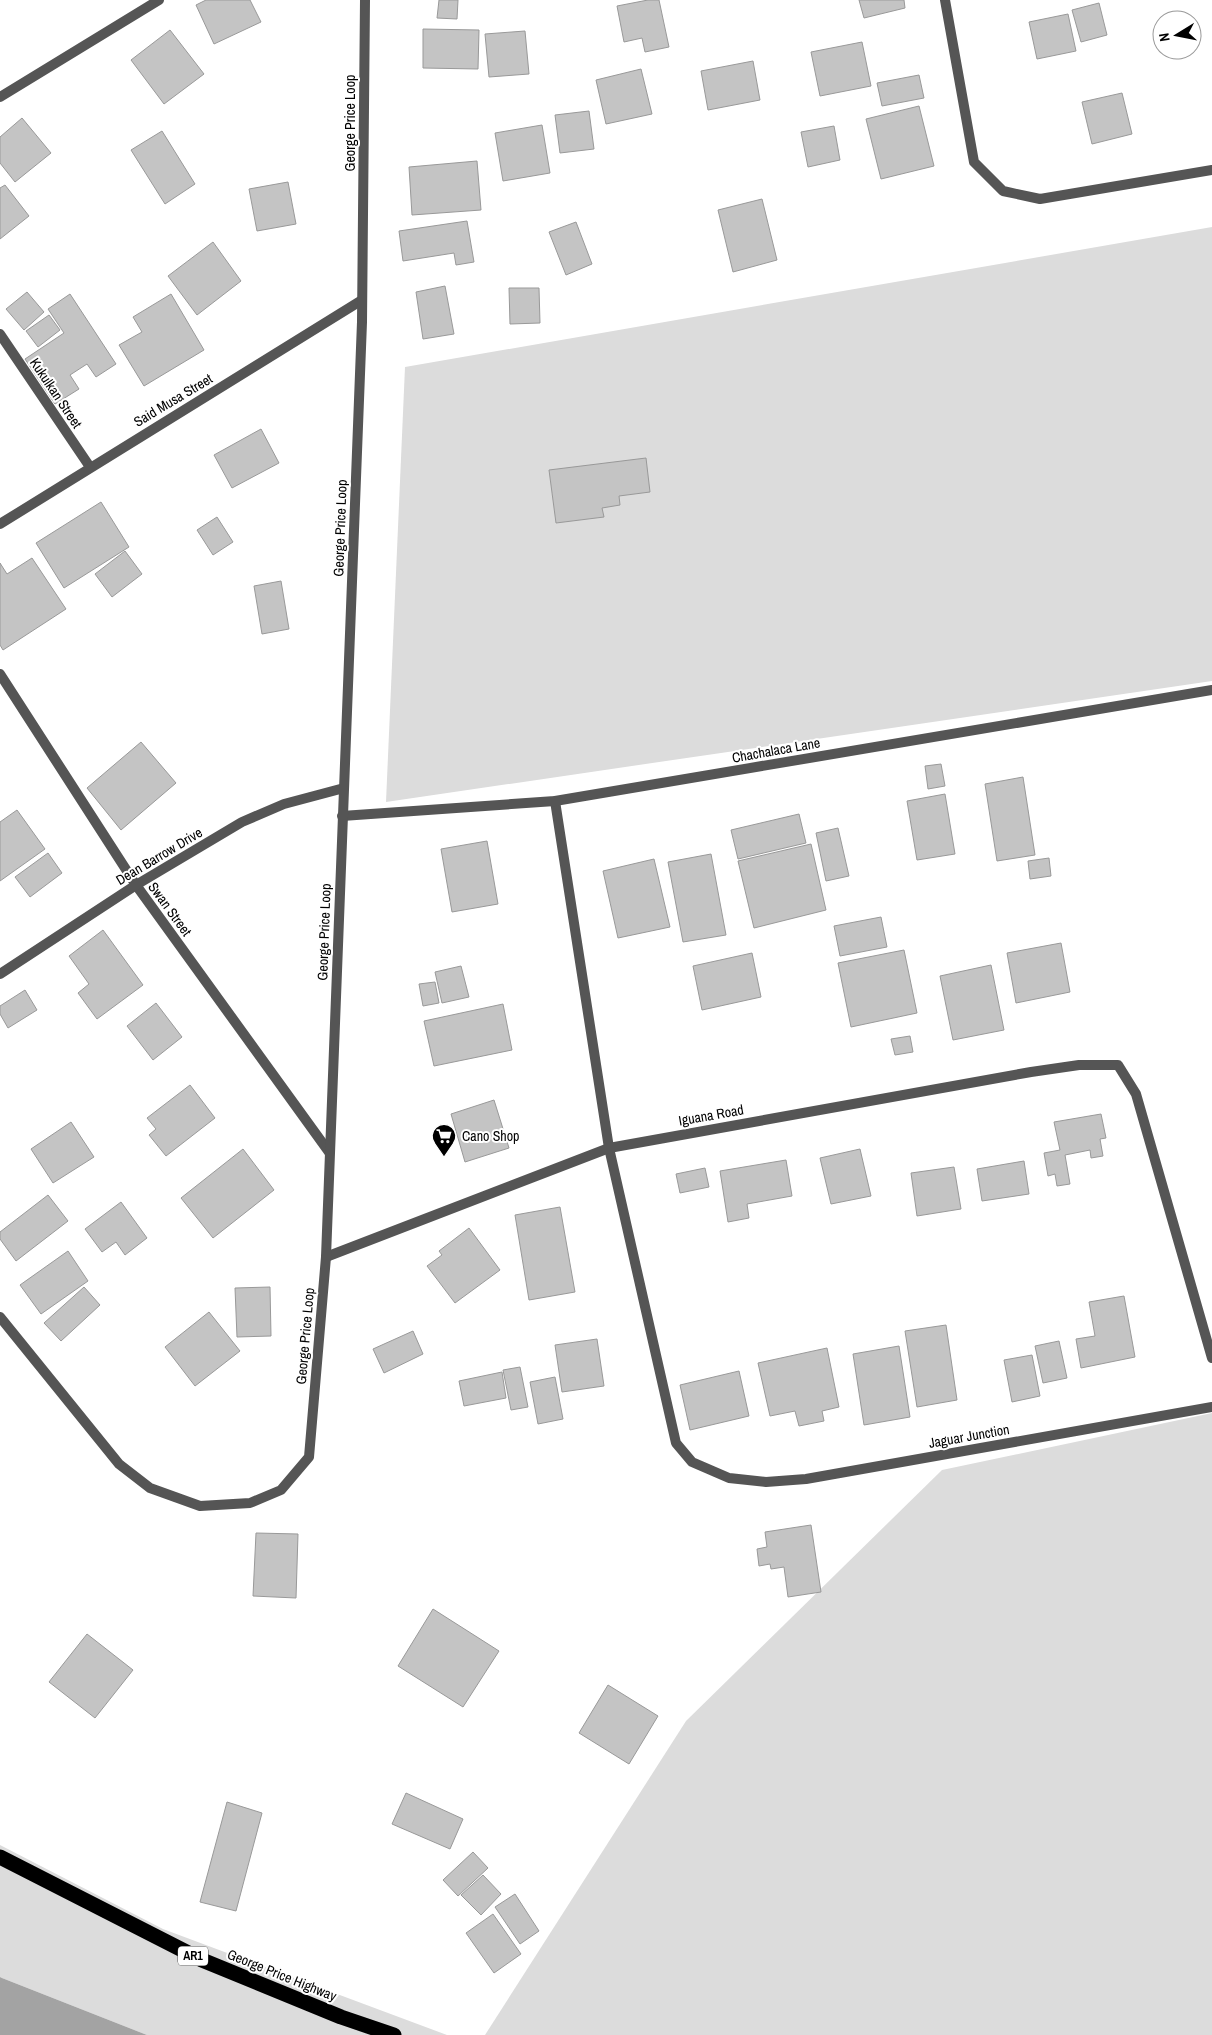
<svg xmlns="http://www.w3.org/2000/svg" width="1212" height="2035" font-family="'Archivo Narrow',sans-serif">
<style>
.green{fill:#dcdcdc}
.water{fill:#a3a3a3}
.building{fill:#c4c4c4;stroke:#999}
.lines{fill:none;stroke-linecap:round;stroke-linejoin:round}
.street{stroke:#555;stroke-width:10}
.highway{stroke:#000;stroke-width:15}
.labels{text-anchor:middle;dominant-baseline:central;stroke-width:4;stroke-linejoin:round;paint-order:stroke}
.shield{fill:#fff;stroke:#4c4c4c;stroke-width:1}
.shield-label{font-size:12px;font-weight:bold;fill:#000}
.street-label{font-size:14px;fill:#000;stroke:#fff}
.poi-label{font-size:14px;fill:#000;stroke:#fff;text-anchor:start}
</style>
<rect width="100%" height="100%" fill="#fff"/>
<!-- green -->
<g class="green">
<path d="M1212,227V681L386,802L405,367Z"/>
<path d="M1212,1413V2035H485L686,1721L942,1470Z"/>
<path d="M0,1845L163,1929L447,2035H147L2,1978L0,1977Z"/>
</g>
<!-- water -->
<path class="water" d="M0,1977L2,1978L147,2035H0Z"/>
<!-- building -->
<g class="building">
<path d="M206,0H250L261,22L214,44L196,5Z"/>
<path d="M439,0H458L457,19L437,18Z"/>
<path d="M648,0H659L669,47L645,52L642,38L624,42L617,6Z"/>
<path d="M859,0H904L905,8L864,18Z"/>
<path d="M1099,3L1107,35L1081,42L1072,10Z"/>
<path d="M1068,14L1076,51L1037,59L1029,22Z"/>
<path d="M423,29L479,30L478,69L423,68Z"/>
<path d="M170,30L204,74L164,104L131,60Z"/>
<path d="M525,31L529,74L489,77L485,34Z"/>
<path d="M862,42L871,86L820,96L811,52Z"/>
<path d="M753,61L760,100L708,110L701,71Z"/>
<path d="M641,69L652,114L606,124L596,80Z"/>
<path d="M919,75L924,98L882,106L877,83Z"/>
<path d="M1122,93L1132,134L1092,144L1082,102Z"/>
<path d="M919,106L934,166L881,179L866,119Z"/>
<path d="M589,111L594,149L560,153L555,115Z"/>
<path d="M22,118L51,153L15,182L0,163V137Z"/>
<path d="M542,125L550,173L503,181L495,133Z"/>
<path d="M834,126L840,160L808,167L801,132Z"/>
<path d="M162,131L195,184L165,204L131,150Z"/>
<path d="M477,161L481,210L412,215L409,167Z"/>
<path d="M288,182L296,224L257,231L249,189Z"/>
<path d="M5,185L29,216L0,239V188Z"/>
<path d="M762,199L777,260L733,272L718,210Z"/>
<path d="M467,221L474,262L456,265L454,253L403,261L399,231Z"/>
<path d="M576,222L592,264L566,275L549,232Z"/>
<path d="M213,242L241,281L197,315L168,276Z"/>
<path d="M445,286L454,334L423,339L416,292Z"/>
<path d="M509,288H539L540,323L510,324Z"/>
<path d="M27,292L44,312L24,330L6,309Z"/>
<path d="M70,294L116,364L96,377L87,364L70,375L79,389L55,404L25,359L64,333L48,309Z"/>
<path d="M171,294L204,350L144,386L119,345L142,332L133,317Z"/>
<path d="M49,315L60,330L38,347L26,331Z"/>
<path d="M261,429L279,463L232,488L214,455Z"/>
<path d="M646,458L650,492L619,496L620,505L602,508L604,517L556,523L549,470Z"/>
<path d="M101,502L129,547L64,588L36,543Z"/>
<path d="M217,517L233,542L213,555L197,530Z"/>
<path d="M125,551L142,574L112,597L95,574Z"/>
<path d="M32,558L66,609L3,650L0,645V563L7,574Z"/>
<path d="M281,581L289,629L262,634L254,586Z"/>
<path d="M141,742L176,783L121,830L87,788Z"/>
<path d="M941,764L945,786L928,789L925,766Z"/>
<path d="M1023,777L1035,855L997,861L985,784Z"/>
<path d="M945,794L955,854L917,860L907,801Z"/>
<path d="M17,810L45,849L0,881V822Z"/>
<path d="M799,814L806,843L738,859L731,830Z"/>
<path d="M838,828L849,876L826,881L816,833Z"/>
<path d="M487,841L498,904L452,912L441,849Z"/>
<path d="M811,844L826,910L754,928L738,861Z"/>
<path d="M48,853L62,873L30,897L15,877Z"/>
<path d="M711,854L726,935L683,942L668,862Z"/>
<path d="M1049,858L1051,876L1030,879L1028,861Z"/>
<path d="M654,859L670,927L618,938L603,871Z"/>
<path d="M881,917L887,947L840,956L834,926Z"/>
<path d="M103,930L143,985L97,1019L78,993L89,984L69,956Z"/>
<path d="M1061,943L1070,992L1016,1003L1007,953Z"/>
<path d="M904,950L917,1013L851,1027L838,963Z"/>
<path d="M752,953L761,997L702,1010L693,966Z"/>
<path d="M991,965L1004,1030L953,1040L940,976Z"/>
<path d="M461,966L469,997L442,1003L435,972Z"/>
<path d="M435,982L439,1003L423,1006L419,984Z"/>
<path d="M25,990L37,1010L8,1028L0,1014V1006Z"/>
<path d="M156,1003L182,1037L153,1060L127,1026Z"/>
<path d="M503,1004L512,1050L434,1066L424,1021Z"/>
<path d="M910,1036L913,1052L895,1055L891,1039Z"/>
<path d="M190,1085L215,1118L166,1156L149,1135L156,1129L147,1118Z"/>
<path d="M494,1100L509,1148L465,1162L451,1114Z"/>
<path d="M1101,1114L1106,1138L1100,1139L1103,1156L1091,1158L1090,1150L1065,1155L1070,1184L1057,1186L1055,1174L1048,1176L1044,1153L1060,1150L1054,1122Z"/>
<path d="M71,1122L94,1157L53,1183L31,1149Z"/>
<path d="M243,1149L274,1190L213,1238L181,1198Z"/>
<path d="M860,1149L871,1196L831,1204L820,1158Z"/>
<path d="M786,1160L792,1196L747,1204L749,1218L728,1222L720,1171Z"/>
<path d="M1024,1161L1029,1194L982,1201L977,1169Z"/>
<path d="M954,1167L961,1209L917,1216L911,1173Z"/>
<path d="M705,1168L709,1187L680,1193L676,1174Z"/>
<path d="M48,1195L68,1221L16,1261L0,1239V1232Z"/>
<path d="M121,1202L147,1238L125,1255L116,1242L102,1252L85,1229Z"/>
<path d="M560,1207L575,1292L529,1300L515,1215Z"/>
<path d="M469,1228L500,1270L455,1303L427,1266L442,1255L439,1251Z"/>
<path d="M68,1251L88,1281L41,1314L20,1285Z"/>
<path d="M84,1287L100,1305L61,1341L44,1323Z"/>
<path d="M270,1287L271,1336L237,1337L235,1288Z"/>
<path d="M1124,1296L1135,1357L1081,1368L1076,1339L1095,1336L1089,1302Z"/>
<path d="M209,1312L240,1351L195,1386L165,1347Z"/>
<path d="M946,1325L957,1400L917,1407L905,1331Z"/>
<path d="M413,1331L423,1354L384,1373L373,1349Z"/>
<path d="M597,1339L604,1386L562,1392L555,1345Z"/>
<path d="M1059,1341L1067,1378L1043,1383L1035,1346Z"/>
<path d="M899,1346L910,1417L864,1425L853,1354Z"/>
<path d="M827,1348L839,1407L822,1411L824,1421L799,1426L795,1411L770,1416L758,1363Z"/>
<path d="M1032,1355L1040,1396L1012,1402L1004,1360Z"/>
<path d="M520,1367L528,1407L511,1410L503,1370Z"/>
<path d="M739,1371L749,1416L690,1430L680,1385Z"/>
<path d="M502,1372L506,1398L464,1406L459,1381Z"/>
<path d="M555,1377L563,1419L538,1424L530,1382Z"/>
<path d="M811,1525L821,1592L788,1597L784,1567L771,1569L770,1564L759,1566L757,1549L767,1547L765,1532Z"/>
<path d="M256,1533L298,1534L296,1598L253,1596Z"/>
<path d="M433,1609L499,1651L463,1707L398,1666Z"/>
<path d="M87,1634L133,1670L95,1718L49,1682Z"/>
<path d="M608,1685L658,1716L629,1764L579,1733Z"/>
<path d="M406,1793L463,1819L450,1849L392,1824Z"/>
<path d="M227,1802L262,1813L236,1911L200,1902Z"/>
<path d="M473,1852L488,1868L458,1896L443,1880Z"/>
<path d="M483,1875L501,1894L481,1915L461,1895Z"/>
<path d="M515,1894L539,1931L520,1944L495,1907Z"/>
<path d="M493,1914L521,1954L494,1973L466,1933Z"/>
</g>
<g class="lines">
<!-- street -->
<g class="street">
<path d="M945,0L974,162L1003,191L1040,199L1212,170"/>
<path d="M0,97L159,0"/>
<path d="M0,334L90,467"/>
<path d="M0,524L362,300"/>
<path d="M0,674L136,885L329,1152"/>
<path d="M555,801L609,1148L676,1443L692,1462L729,1478L766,1482L806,1479L1212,1407"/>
<path d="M342,816L555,801L1212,690"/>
<path d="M0,974L136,885L242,822L284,804L344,788"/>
<path d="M326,1257L609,1148L1031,1072L1079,1065H1118L1136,1094L1212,1358"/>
<path d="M0,1317L119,1464L150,1488L200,1506L250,1503L281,1490L309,1457L326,1257L362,322L365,0"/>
</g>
<!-- highway -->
<path class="highway" d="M0,1857L202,1960L341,2017L394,2035"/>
</g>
<!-- icons -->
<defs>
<g id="supermarket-pin" transform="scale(1.25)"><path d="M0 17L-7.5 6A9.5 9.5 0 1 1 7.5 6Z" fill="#000" stroke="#fff"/><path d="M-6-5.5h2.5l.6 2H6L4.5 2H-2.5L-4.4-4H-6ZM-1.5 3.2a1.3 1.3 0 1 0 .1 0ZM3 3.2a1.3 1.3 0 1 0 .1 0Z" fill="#fff"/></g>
</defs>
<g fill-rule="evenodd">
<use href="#supermarket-pin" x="444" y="1136"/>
</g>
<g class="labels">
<!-- shield labels -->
<rect class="shield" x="178" y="1946.5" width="30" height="19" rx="4"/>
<g class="shield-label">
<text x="193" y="1956">AR1</text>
</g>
<!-- street labels -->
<g class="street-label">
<text transform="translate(350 123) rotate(-90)">George Price Loop</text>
<text transform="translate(56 393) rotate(56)">Kukulkan Street</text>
<text transform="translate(173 400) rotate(-31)">Said Musa Street</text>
<text transform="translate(340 528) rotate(-88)">George Price Loop</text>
<text transform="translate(776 750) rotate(-10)">Chachalaca Lane</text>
<text transform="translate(159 856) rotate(-31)">Dean Barrow Drive</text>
<text transform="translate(170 909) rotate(54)">Swan Street</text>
<text transform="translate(324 932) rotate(-88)">George Price Loop</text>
<text transform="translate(711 1115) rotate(-10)">Iguana Road</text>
<text transform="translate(305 1336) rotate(-85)">George Price Loop</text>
<text transform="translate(969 1436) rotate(-10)">Jaguar Junction</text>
<text transform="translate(282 1975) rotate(22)">George Price Highway</text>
</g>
<!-- poi labels -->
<g class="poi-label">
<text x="462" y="1136">Cano Shop</text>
</g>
</g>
<!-- north arrow -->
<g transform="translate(1177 35) rotate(260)"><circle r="24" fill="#ffffff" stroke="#999999"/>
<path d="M0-4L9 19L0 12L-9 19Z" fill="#000000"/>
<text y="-8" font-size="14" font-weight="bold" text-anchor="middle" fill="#000000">N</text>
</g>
</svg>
